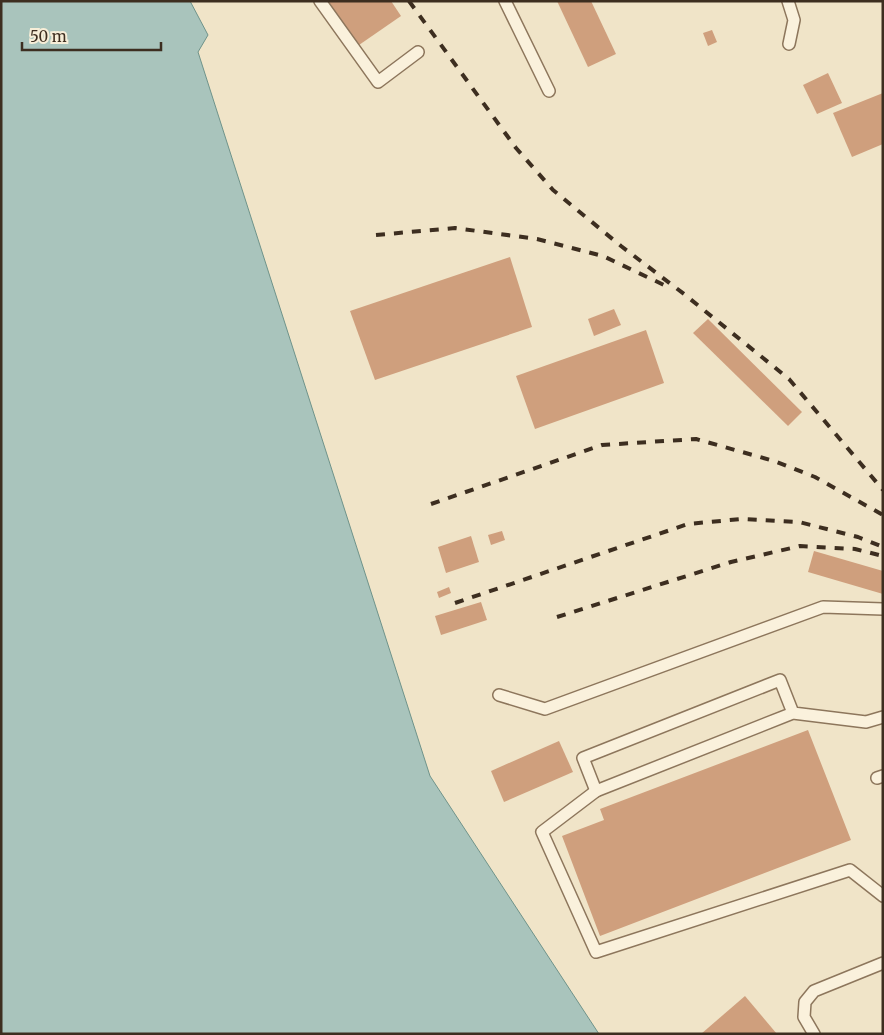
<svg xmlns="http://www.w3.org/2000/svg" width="884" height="1035" font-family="Merriweather,serif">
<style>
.water{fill:#a9c4bc;stroke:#6f938a}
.building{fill:#cf9f7d}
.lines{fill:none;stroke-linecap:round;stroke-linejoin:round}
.service-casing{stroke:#8d765c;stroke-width:14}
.service{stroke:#faf1dc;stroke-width:11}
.rail{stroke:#3d2e20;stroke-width:4;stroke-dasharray:9 9;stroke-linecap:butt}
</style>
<rect width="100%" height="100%" fill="#f0e4c8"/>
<!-- water -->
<path class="water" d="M1,1H190L208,35L198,52L430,776L599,1034H1Z"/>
<!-- building -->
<g class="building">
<path d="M328,1H391L401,16L359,45Z"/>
<path d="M557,1H591L616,54L588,67Z"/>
<path d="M712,30L717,42L708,46L703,33Z"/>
<path d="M828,73L842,103L817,114L803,85Z"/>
<path d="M883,93V144L852,157L833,113Z"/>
<path d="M510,257L532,327L375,380L350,311Z"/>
<path d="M614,309L621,325L594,336L588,319Z"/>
<path d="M708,319L802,412L788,426L693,333Z"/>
<path d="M646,330L664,383L535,429L516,376Z"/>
<path d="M502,531L505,540L491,545L488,535Z"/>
<path d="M471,536L479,562L446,573L438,547Z"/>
<path d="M814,551L883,571V594L808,572Z"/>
<path d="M449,587L451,593L439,598L437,592Z"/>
<path d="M481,602L487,620L441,635L435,616Z"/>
<path d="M808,730L851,840L600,936L562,836L604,820L600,809Z"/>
<path d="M559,741L573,772L504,802L491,771Z"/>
<path d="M745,996L777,1034H701Z"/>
</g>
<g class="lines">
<!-- service casing -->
<g class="service-casing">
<g id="service">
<path d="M320,1L378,82L418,52"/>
<path d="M505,1L549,91"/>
<path d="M788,1L794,20L789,44"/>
<path d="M499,695L545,709L823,607L883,609"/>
<path d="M793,713L780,680L583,758L596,791L793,713L866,722L883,717"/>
<path d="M877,778L883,776"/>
<path d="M596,791L542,832L596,952L850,870L883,896"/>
<path d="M814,1034L804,1017L805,1002L814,991L883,963"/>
</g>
</g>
<!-- service -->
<use href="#service" class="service"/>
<!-- rail -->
<g class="rail">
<path d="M409,1L516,148L553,190L621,246L684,294L789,379L883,490"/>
<path d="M376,235L455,228L537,239L603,256L664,285"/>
<path d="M431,504L602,445L696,439L774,461L815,477L883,515"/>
<path d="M455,603L688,524L741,519L799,522L858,537L883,547"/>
<path d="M557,617L731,562L800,546L855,549L883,556"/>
</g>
</g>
<!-- border -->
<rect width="884" height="1035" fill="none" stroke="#3d2e20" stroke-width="5"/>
<!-- scale -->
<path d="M22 42v8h139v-8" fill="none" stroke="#3d2e20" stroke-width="2.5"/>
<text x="30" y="42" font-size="15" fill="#3d2e20" stroke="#f7eed8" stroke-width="4" paint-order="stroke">50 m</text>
</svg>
